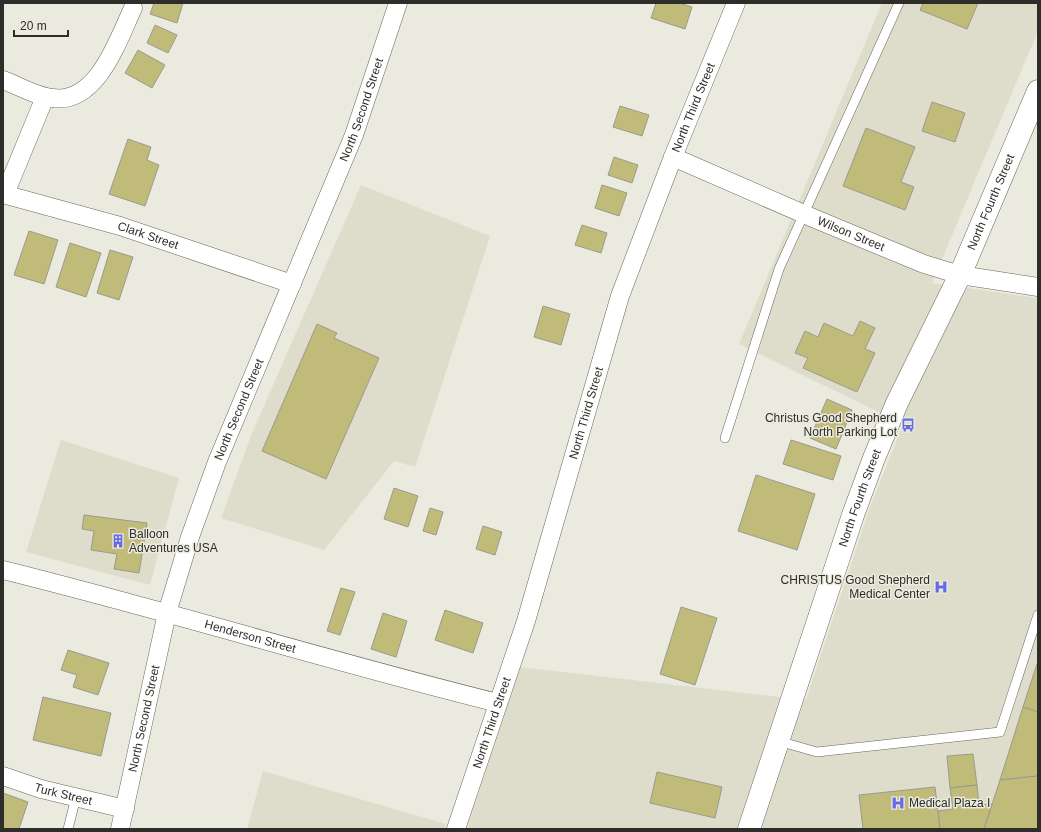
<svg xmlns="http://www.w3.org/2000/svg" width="1041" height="832" font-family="Helvetica,sans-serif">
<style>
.built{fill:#deddcb}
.building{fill:#c1bb79;stroke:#9b9a8f}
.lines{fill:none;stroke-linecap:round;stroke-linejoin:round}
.lane-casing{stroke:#68675d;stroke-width:10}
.street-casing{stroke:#68675d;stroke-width:19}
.secondary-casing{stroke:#68675d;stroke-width:23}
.lane{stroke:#fff;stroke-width:9}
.street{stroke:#fff;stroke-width:18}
.secondary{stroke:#fff;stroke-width:22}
.labels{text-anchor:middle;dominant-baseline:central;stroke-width:3;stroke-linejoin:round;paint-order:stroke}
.street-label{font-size:12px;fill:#2d2d29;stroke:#ebeade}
.poi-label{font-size:12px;fill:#2d2d29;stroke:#ebeade;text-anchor:end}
</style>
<rect width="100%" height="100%" fill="#ebeade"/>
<!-- built -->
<g class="built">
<path d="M882,3H1038V31L932,283L1038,298V829H467L520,667L806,700L870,507L903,424L739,344Z"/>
<path d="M361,185L490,236L415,467L394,461L324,550L221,518L252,433Z"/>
<path d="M61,440L179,478L150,585L26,552Z"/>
<path d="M263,771L446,824L445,829H247Z"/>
</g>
<!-- building -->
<g class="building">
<path d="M154,3H183L177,23L150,14Z"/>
<path d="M656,3H679L692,7L685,29L651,18Z"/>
<path d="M923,3H978L967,29L920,10Z"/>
<path d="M155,25L177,35L168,53L147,43Z"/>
<path d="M138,50L165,65L152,88L125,73Z"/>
<path d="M932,102L965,113L955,142L922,131Z"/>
<path d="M620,106L649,115L642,136L613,127Z"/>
<path d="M866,128L915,147L901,182L914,187L905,210L843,186Z"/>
<path d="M128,139L151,147L147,160L159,165L145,206L109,194Z"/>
<path d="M614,157L638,165L632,183L608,175Z"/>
<path d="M602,185L627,193L619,216L595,208Z"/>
<path d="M582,225L607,233L601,253L575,245Z"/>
<path d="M29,231L58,240L44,284L14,275Z"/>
<path d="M70,243L101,253L86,297L56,287Z"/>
<path d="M110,250L133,257L119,300L97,293Z"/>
<path d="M543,306L570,314L561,345L534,337Z"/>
<path d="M860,321L875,328L865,349L875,353L857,392L803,368L808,358L795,353L805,331L818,337L824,323L853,336Z"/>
<path d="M317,324L337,333L334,338L379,358L326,479L262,451Z"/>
<path d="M827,399L852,410L836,449L810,438Z"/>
<path d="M791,440L841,456L833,480L783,464Z"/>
<path d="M756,475L815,494L797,550L738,531Z"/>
<path d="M394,488L418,496L408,527L384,519Z"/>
<path d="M430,508L443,512L436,535L423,531Z"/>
<path d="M84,515L147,523L139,573L114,569L117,554L91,550L94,531L82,529Z"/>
<path d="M483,526L502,532L495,555L476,549Z"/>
<path d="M341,588L355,592L340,635L327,631Z"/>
<path d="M681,607L717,618L695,685L660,674Z"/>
<path d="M445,610L483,623L473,653L435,640Z"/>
<path d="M383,613L407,621L396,657L371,649Z"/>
<path d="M68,650L109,663L98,695L73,687L77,675L61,670Z"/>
<path d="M1038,661V712L1023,707Z"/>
<path d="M43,697L111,713L101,756L33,740Z"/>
<path d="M1023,707L1038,712V776L1000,780Z"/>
<path d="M973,754L977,785L950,788L947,756Z"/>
<path d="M657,772L722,787L715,818L650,803Z"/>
<path d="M1038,776V829H984L1000,780Z"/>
<path d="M977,785L979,805L992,804L984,829H940L938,811L953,809L950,788Z"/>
<path d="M935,787L940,829H863L859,795Z"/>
<path d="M3,793L28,802L19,829H3Z"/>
</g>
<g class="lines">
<!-- lane casing -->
<g class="lane-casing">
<g id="lane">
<path d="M725,438L779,269L899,3"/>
<path d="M778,741L817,752L1000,732L1038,615"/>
<path d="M68,829L76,797"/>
</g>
</g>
<!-- street casing -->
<g class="street-casing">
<g id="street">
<path d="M3,80C19,86 36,96 52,98C97,105 118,40 133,8"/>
<path id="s1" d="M673,157L813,218L924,264L960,275L1038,287"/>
<path id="s2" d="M3,194L120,226L292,284"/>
<path d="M5,194L45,97"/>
<path id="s3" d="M3,570C169,611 332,662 498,703"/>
<path id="s4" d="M3,776L41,789L125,809"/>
<path id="s5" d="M120,829L167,613L190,537L217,462L354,135L398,3"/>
<path id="s6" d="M456,829L526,621L620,296L673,157L736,3"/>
</g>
</g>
<!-- secondary casing -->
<g class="secondary-casing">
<g id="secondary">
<path id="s7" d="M749,829L853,515L874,458L897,403L960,275L1038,91"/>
</g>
</g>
<!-- lane -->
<use href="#lane" class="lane"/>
<!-- street -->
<use href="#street" class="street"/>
<!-- secondary -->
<use href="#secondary" class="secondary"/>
</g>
<!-- icons -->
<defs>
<g id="bus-bare" transform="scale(1.08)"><path d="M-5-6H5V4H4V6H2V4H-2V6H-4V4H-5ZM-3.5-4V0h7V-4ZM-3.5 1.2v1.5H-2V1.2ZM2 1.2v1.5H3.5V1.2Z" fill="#656be4" stroke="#ebeade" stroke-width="2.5" paint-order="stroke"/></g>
<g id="building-bare" transform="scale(1.08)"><path d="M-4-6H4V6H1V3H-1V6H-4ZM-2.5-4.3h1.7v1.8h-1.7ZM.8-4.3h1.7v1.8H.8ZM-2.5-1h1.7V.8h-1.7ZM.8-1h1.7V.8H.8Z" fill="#656be4" stroke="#ebeade" stroke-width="2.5" paint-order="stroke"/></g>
<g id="hospital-bare" transform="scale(1.08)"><path d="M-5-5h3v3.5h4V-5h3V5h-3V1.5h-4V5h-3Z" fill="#656be4" stroke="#ebeade" stroke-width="2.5" paint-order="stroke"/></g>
</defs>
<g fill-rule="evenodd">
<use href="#bus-bare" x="908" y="425"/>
<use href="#building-bare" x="118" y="541"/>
<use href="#hospital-bare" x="941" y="587"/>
<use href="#hospital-bare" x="898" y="803"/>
</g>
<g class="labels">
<!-- street labels -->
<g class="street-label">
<text stroke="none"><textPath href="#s6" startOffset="760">North Third Street</textPath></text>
<text stroke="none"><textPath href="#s5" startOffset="761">North Second Street</textPath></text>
<text stroke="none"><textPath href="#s7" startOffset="673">North Fourth Street</textPath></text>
<text stroke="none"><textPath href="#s1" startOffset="194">Wilson Street</textPath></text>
<text stroke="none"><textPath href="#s2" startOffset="151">Clark Street</textPath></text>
<text stroke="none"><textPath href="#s5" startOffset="437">North Second Street</textPath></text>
<text stroke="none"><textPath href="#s6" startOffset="436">North Third Street</textPath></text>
<text stroke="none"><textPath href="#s7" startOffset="349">North Fourth Street</textPath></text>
<text stroke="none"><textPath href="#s3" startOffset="256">Henderson Street</textPath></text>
<text stroke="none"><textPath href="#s5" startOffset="113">North Second Street</textPath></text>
<text stroke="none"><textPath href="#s6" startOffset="112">North Third Street</textPath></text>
<text stroke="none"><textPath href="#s4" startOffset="63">Turk Street</textPath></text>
</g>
<!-- poi labels -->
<g class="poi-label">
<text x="897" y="418">Christus Good Shepherd<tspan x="897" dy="14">North Parking Lot</tspan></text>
<text x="129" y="534" text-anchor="start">Balloon<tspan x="129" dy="14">Adventures USA</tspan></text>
<text x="930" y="580">CHRISTUS Good Shepherd<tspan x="930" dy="14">Medical Center</tspan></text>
<text x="909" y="803" text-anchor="start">Medical Plaza I</text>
</g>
</g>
<!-- border -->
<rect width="1041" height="832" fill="none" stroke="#2d2d29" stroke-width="8"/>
<!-- scale -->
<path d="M14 30v6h54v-6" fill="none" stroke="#2d2d29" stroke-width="2"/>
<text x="20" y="30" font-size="12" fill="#2d2d29" stroke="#ebeade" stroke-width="3" paint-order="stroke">20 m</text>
</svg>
